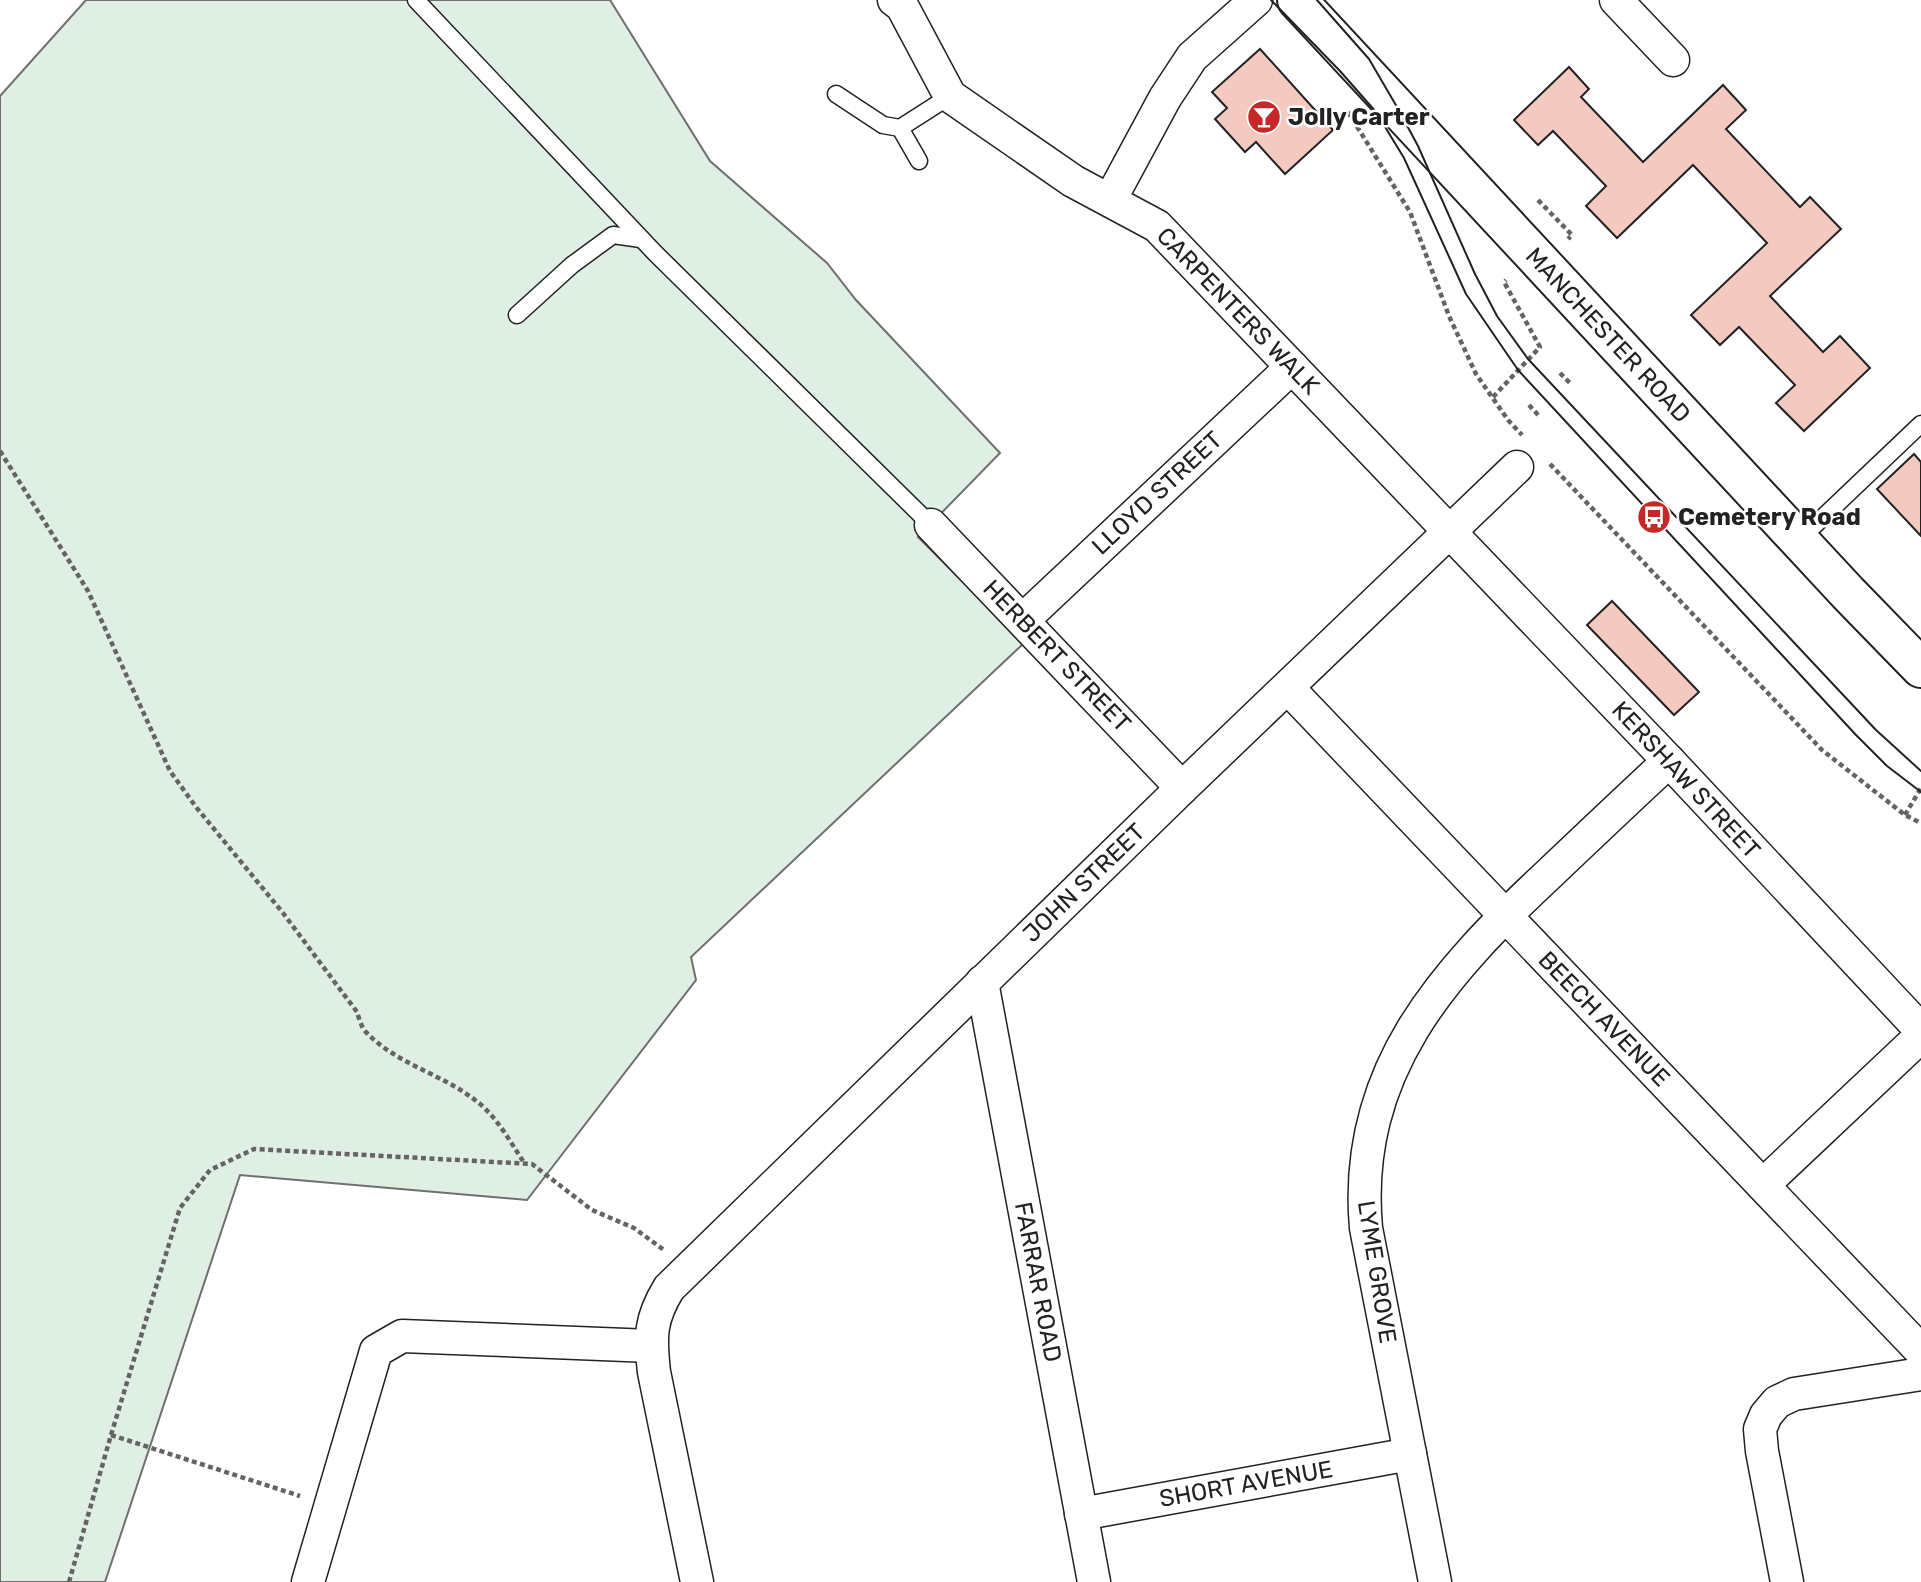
<svg xmlns="http://www.w3.org/2000/svg" width="1921" height="1582" font-family="Rubik,sans-serif">
<style>
.green{fill:#e0efe3;stroke:#6f6f6f;stroke-width:2}
.building{fill:#f3c9c0;stroke:#222;stroke-width:2}
.lines{fill:none;stroke-linecap:round;stroke-linejoin:round}
.service-casing{stroke:#222;stroke-width:19}
.minor-casing{stroke:#222;stroke-width:35}
.primary-casing{stroke:#222;stroke-width:42}
.path{stroke:#646464;stroke-width:4.5;stroke-dasharray:5 3.5;stroke-linecap:butt}
.service{stroke:#fff;stroke-width:16}
.minor{stroke:#fff;stroke-width:32}
.primary{stroke:#fff;stroke-width:38}
.tram{stroke:#222;stroke-width:2}
.labels{text-anchor:middle;dominant-baseline:central;stroke-width:5;stroke-linejoin:round;paint-order:stroke}
.poi-label{font-size:24px;font-weight:bold;fill:#222;stroke:#fff;text-anchor:start}
.street-label{font-size:24px;fill:#222;stroke:#fff}
</style>
<rect width="100%" height="100%" fill="#fff"/>
<!-- green -->
<path class="green" d="M86,0H610L710,161L827,263L856,300L1000,453L918,537L1024,643L691,957L696,980L527,1200L240,1175L105,1582H0V96Z"/>
<!-- building -->
<g class="building">
<path d="M1260,49L1333,130L1285,174L1256,142L1245,152L1215,119L1227,108L1212,92Z"/>
<path d="M1569,67L1589,89L1581,97L1643,162L1723,85L1746,110L1726,129L1800,207L1810,197L1841,229L1770,296L1823,352L1840,336L1870,368L1804,431L1776,403L1795,385L1739,327L1720,345L1691,315L1767,243L1693,165L1617,238L1586,206L1606,186L1553,131L1538,145L1514,120Z"/>
<path d="M1914,454L1921,462V536L1877,489Z"/>
<path d="M1612,601L1699,692L1674,715L1587,625Z"/>
</g>
<g class="lines">
<!-- service casing -->
<g class="service-casing">
<g id="service">
<path d="M416,0L655,253L931,525"/>
<path d="M836,94L883,125L900,128L950,96"/>
<path d="M900,128L919,161"/>
<path d="M517,315L572,265L613,235L641,239"/>
<path d="M1799,540L1921,424"/>
</g>
</g>
<!-- minor casing -->
<g class="minor-casing">
<g id="minor">
<path d="M894,0L902,6L950,96L1073,181L1157,226L1669,761L1921,1030"/>
<path d="M1616,0L1673,60"/>
<path d="M1110,200L1165,98L1192,57L1256,0"/>
<path d="M931,525L1182,788"/>
<path d="M1023,620L1292,367"/>
<path d="M1288,688L1921,1351"/>
<path d="M982,982L1094,1582"/>
<path d="M1763,1185L1921,1036"/>
<path d="M1081,1514L1410,1454"/>
<path d="M308,1582L376,1351L402,1336L651,1346"/>
<path d="M697,1582L654,1372C650,1336 650,1319 669,1288L1182,788L1517,467"/>
<path d="M1435,1582L1366,1228C1352,1072 1443,973 1549,874C1589,836 1629,798 1669,761"/>
<path d="M1787,1582L1762,1451L1760,1429L1766,1415L1777,1402L1794,1394L1921,1374"/>
</g>
</g>
<!-- primary casing -->
<g class="primary-casing">
<path id="primary" d="M1297,0L1848,593L1921,668"/>
</g>
<!-- path -->
<g class="path">
<path d="M1348,112L1410,212L1449,316L1476,374L1508,420L1522,435"/>
<path d="M1538,200L1572,235L1568,239"/>
<path d="M1560,373L1572,385"/>
<path d="M1493,397L1540,347L1504,282L1506,280"/>
<path d="M1529,405L1539,416"/>
<path d="M0,451L88,591L170,771L196,807L283,913L357,1012C359,1018 361,1026 365,1031C394,1063 442,1074 475,1100C497,1116 510,1142 525,1164"/>
<path d="M1550,464L1822,750L1905,815L1921,823"/>
<path d="M1905,815L1921,788"/>
<path d="M111,1435L300,1496"/>
<path d="M69,1582L111,1435L180,1208L210,1170L254,1149L532,1164L592,1210L634,1228L664,1250"/>
</g>
<!-- service -->
<use href="#service" class="service"/>
<!-- minor -->
<use href="#minor" class="minor"/>
<!-- primary -->
<use href="#primary" class="primary"/>
<!-- tram -->
<g class="tram">
<path d="M1271,0L1340,71L1376,112L1404,158L1466,294L1518,370L1856,735L1887,766L1921,792"/>
<path d="M1317,0L1369,59L1397,107L1418,146L1475,274L1497,316L1528,359L1876,730L1921,771"/>
</g>
</g>
<!-- icons -->
<defs>
<g id="bar-disc" transform="scale(1.75)"><circle r="9.5" fill="#c62828" stroke="#fff"/><path d="M-6-5H6L.8 .8V4.5H3.5V6h-7V4.5H-.8V.8Z" fill="#fff"/></g>
<g id="bus-disc" transform="scale(1.75)"><circle r="9.5" fill="#c62828" stroke="#fff"/><path d="M-5-6H5V4H4V6H2V4H-2V6H-4V4H-5ZM-3.5-4V0h7V-4ZM-3.5 1.2v1.5H-2V1.2ZM2 1.2v1.5H3.5V1.2Z" fill="#fff"/></g>
</defs>
<g fill-rule="evenodd">
<use href="#bar-disc" x="1264" y="117"/>
<use href="#bus-disc" x="1654" y="517"/>
</g>
<g class="labels">
<!-- poi labels -->
<g class="poi-label">
<text x="1288" y="117">Jolly Carter</text>
<text x="1678" y="517">Cemetery Road</text>
</g>
<!-- street labels -->
<g class="street-label">
<text transform="translate(1238 311) rotate(46)">CARPENTERS WALK</text>
<text transform="translate(1608 335) rotate(47)">MANCHESTER ROAD</text>
<text transform="translate(1157 493) rotate(-43)">LLOYD STREET</text>
<text transform="translate(1057 656) rotate(46)">HERBERT STREET</text>
<text transform="translate(1686 780) rotate(47)">KERSHAW STREET</text>
<text transform="translate(1084 883) rotate(-44)">JOHN STREET</text>
<text transform="translate(1604 1019) rotate(46)">BEECH AVENUE</text>
<text transform="translate(1377 1272) rotate(81)">LYME GROVE</text>
<text transform="translate(1038 1282) rotate(79)">FARRAR ROAD</text>
<text transform="translate(1246 1484) rotate(-10)">SHORT AVENUE</text>
</g>
</g>
</svg>
